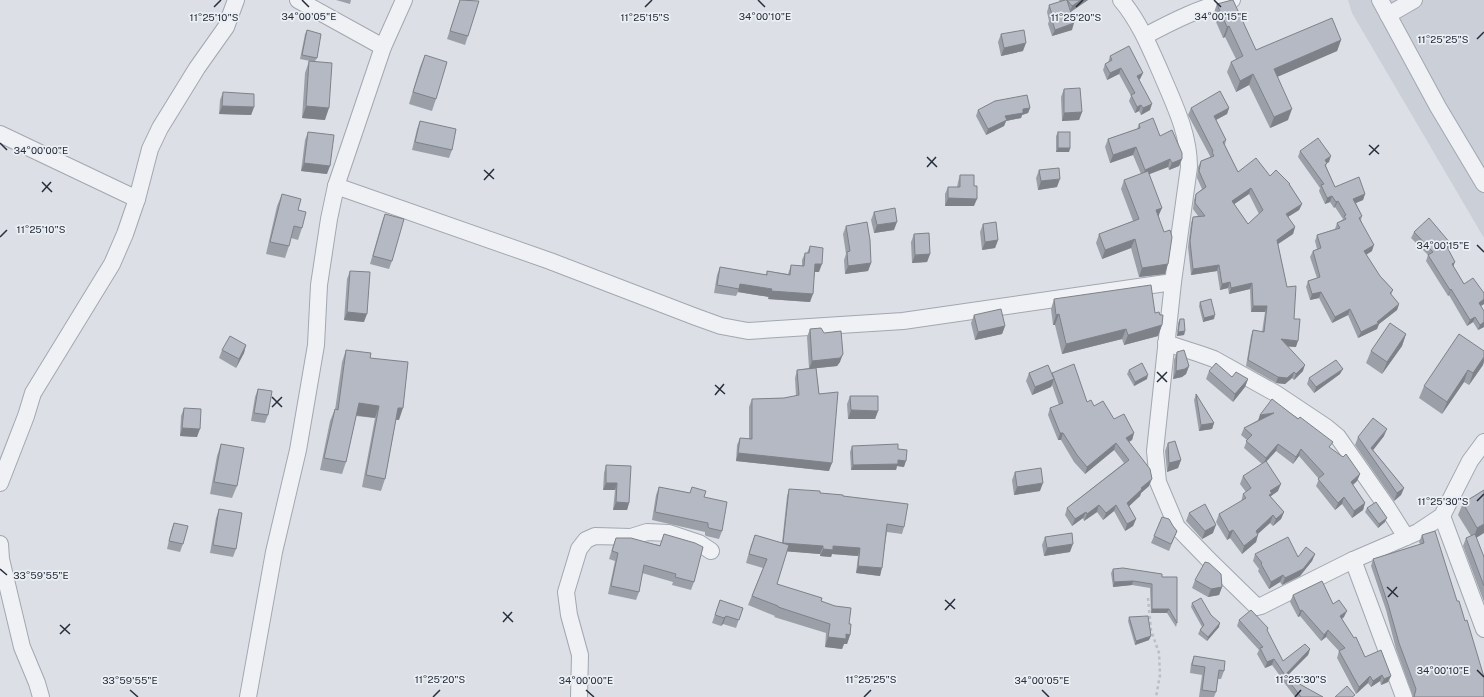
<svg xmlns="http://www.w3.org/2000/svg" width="1484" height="697" font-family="'Public Sans',sans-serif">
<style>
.built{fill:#cacfd8}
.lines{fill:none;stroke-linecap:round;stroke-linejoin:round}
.street-casing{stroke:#a2a7b0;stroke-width:18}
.path{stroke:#bbbec5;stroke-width:2.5;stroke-dasharray:3 3;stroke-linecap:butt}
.street{stroke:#eff1f5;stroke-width:16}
.wall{fill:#9b9fa8;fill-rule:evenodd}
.shaded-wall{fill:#7e8288}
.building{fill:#b4b9c3;stroke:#7e8288;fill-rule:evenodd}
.ticks{fill:none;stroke:#262e3c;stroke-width:1.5}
.ticks-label{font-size:10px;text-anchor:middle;fill:#262e3c;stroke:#ebeff4;stroke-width:3.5;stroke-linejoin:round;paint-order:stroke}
</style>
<rect width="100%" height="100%" fill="#dce0e6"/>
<!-- built -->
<path class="built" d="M1348,0H1484V238L1352,13Z"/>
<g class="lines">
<!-- street casing -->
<g class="street-casing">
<g id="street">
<path d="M298,0L383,47"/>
<path d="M1121,0C1139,21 1150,48 1161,73C1174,104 1189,133 1189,167L1173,282L1155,451L1158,482L1177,527L1211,562L1257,607L1261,606L1353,560L1404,697"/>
<path d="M1380,0L1438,107L1484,184"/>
<path d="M1388,15L1414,0"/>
<path d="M1145,36C1173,21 1201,7 1232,0"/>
<path d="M0,134L137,199"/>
<path d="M336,186L550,261L696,317L721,326L748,331L903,321L1173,282"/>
<path d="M1166,343L1200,354L1214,359L1275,393L1326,427L1338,437L1387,507L1406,537"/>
<path d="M0,483L26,416L33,393L112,264L125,234L137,199L150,149L160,128L197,68L226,27L236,0"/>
<path d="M1442,516L1484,629"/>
<path d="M0,544L1,559L22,647L37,683L41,697"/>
<path d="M1353,560L1418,532L1442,516L1470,461L1484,442"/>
<path d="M248,697L274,552L298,450L316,345L319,285L329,219L336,186L383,47L404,0"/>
<path d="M579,697L580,655L569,615L566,592L579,549L586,540L595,536L631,537L647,532L669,533L699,543L711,551"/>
</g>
</g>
<!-- path -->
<path class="path" d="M1148,598L1151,630L1159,653L1160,675L1156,697"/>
<!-- street -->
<use href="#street" class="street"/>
</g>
<!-- wall -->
<g class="wall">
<path d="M336,0H351L350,4Z"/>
<path d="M460,0L468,36L465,45L447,39Z"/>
<path d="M1059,0H1088L1071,12L1072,30L1052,36L1048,24L1049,21L1047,12L1049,5L1060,2Z"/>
<path d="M1217,4L1256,50L1341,40L1337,51L1277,77L1288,120L1270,128L1249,85L1236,92L1227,72L1231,62L1236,59L1225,37L1223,38L1213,15Z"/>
<path d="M307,30L317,58L315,61L325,120L302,118L305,73L309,61H310L300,59L305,34Z"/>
<path d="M1001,34L1023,51L1001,56L998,42Z"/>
<path d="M425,55L436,99L432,111L409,104L420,67Z"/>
<path d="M1110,56L1143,73L1140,79L1139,80L1150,110L1141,115L1139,111L1135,113L1129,101L1131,96L1119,74L1107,80L1103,70L1105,64L1108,63Z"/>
<path d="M1064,89L1082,112L1079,120L1062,121L1061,97Z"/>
<path d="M223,92L254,107L251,115L219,114L220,100Z"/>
<path d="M1030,108L1028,113L1022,115L1021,118L1006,121L1004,126L986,135L976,116L978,110Z"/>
<path d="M1191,108H1229L1227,114L1216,120L1226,140L1225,145L1238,172L1270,176L1290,184V185L1302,204L1299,210L1288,217L1295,227L1293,234L1278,244L1287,287L1294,319L1296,347L1288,346L1303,371L1294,380L1292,378L1285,384L1276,383L1246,366L1251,336L1253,330L1262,332L1265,312H1251L1250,289L1229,294L1228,288L1220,290L1217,271L1191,275L1188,247L1191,223L1193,217L1198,216L1193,209L1194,200L1196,194L1202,189L1197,178L1198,167L1201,161L1210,157V156L1188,115ZM1249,194L1259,214L1248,224L1234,204Z"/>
<path d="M420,121L452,150L449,158L412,150L417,129Z"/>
<path d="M1139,124L1160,136L1182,159L1179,166L1169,170L1168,167L1149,174L1159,216L1165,274L1139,277L1131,248L1102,259L1096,243L1099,234L1133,221L1121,189L1124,180L1141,174L1133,155L1110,163L1105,147L1108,139L1137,129Z"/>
<path d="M308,132L327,174L301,171L305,140Z"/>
<path d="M1058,132L1070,148L1069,152H1056V136Z"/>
<path d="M1300,151L1329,162L1327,163L1326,166L1335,187L1365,194L1363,200L1356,203L1362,216L1361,220L1372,251L1366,255L1380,276L1393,290L1391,295L1399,304L1397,310L1379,324L1377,329L1358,338L1348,315L1332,323L1319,298L1310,300L1306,287L1308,281L1317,278L1310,257L1313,251L1317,249L1315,241L1317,235L1335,229L1337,223L1342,220L1343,219L1335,207L1334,208L1330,202L1325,204L1319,191L1320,188L1298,157Z"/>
<path d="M1039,170L1057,187L1038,190L1036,178Z"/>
<path d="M960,175L974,206H945V194L948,187H957L958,182Z"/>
<path d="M282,194L298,210L302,228L298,240L291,238L289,246L285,258L266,254L277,206Z"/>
<path d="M874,212L894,230L874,233L871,220Z"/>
<path d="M385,214L392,261L389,269L370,264L382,222Z"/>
<path d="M983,224L998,240L995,248L982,250L980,232Z"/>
<path d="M846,226L871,263L868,271L845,274L844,260L846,254L843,234Z"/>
<path d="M1414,232L1449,250L1454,267L1464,284L1484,304L1481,306L1484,327L1478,330L1473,322L1467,326L1449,295L1448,296L1426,261L1428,255L1411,238Z"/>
<path d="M914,234L930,254L927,262L912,263L911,242Z"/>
<path d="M810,246L819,272H815L810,302L768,299L769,297L738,292L736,296L714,293L717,275L720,267L766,275L767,271L788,274L791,265L802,266V260L805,253H807Z"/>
<path d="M350,271L364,322L344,320L347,279Z"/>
<path d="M1054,299L1155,313L1162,325L1158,336L1124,345L1122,339L1062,354L1055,325H1053L1051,309Z"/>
<path d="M1200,302L1214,319L1203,322L1199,306Z"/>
<path d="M974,315L1005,326L1002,334L975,340L971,323Z"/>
<path d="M1180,319L1185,331L1184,335L1177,336L1178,323Z"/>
<path d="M810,329L840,362L837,366L816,368L829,471L736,461L737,445L740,438L749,439V407L752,399L784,398L796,396L795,378L797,370L809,368L807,337Z"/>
<path d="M1406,334L1402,346L1382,374L1366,363L1371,351Z"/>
<path d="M246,345L244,353L236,368L219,358L222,350Z"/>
<path d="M346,350L370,358L399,420H396L385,479L381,491L362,487L375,418L356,416L346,462L342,474L320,470L330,421L335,409V410L342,362Z"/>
<path d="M1484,351V361L1483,365L1469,385L1464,382L1442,414L1419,398L1424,386Z"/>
<path d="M1177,352L1189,366L1186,374L1182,377L1173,379L1174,360Z"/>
<path d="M1129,370L1147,379L1134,386L1127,374Z"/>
<path d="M1209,371L1232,377L1248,379L1245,387L1233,402L1206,379Z"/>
<path d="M1029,373L1052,374V373L1087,402L1134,433L1132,440L1129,442L1149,486L1141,493L1140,496L1129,506L1136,519L1133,526L1125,531L1114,511L1103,520L1097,512L1084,521L1083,518L1072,526L1065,515L1067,508L1124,463L1114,450L1085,474L1074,462L1061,440H1058L1048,415L1050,408L1059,405L1052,385L1051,387L1032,395L1026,381Z"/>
<path d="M1340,374L1314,393L1307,384L1309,378Z"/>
<path d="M258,389L268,415L265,423L251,421L255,397Z"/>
<path d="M1196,394L1214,423L1212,429L1199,431L1194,400Z"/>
<path d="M850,396L878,411L875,419H848L847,404Z"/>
<path d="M184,408L197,437L180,436L181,416Z"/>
<path d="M1260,415L1330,448L1360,474L1357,481L1353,485L1365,503L1363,510L1352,518L1342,504L1335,510L1316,486L1319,479L1299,456L1293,464L1276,451L1266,462L1278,491L1271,496V497L1284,512L1281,519L1273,526L1270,523L1258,534L1256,542L1242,554L1230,538L1227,540L1216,522L1219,514L1241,502L1243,494L1246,492L1240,484L1243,476L1262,464L1244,448L1247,440L1241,435L1244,428L1258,420Z"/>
<path d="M1384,436L1373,450L1404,488L1401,495L1394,501L1355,445L1358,437Z"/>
<path d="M1168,443L1181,460L1178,468L1167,472L1165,451Z"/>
<path d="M221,444L237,486L232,498L210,494L217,456Z"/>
<path d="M852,446L898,449L904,467L897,466L896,470H851L850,452Z"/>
<path d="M606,465L629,503L627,510H613L615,490H603L604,473Z"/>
<path d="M1015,472L1040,491L1014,495L1012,480Z"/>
<path d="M659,487L690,493L692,487L704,497L722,531L719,539L706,536L705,535V532L652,520L656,495Z"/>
<path d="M789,489L843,496L904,527L902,534L887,532L880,576L856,573L858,556L832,554L831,557L820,556V554L787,551L777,584L821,601L849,624L850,635L847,644H844L842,649L825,647L826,633L774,617L775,616L748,605L763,568L746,563L751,545L755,535L782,543L787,496Z"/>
<path d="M1484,490L1476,538L1484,557V602L1463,546L1466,538L1471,536L1458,515L1463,503Z"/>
<path d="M1367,508L1385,522L1378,528L1365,512Z"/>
<path d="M219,509L236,549L233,557L210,553L216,518Z"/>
<path d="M1189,513L1213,533L1202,539L1186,521Z"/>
<path d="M174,523L183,544L180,552L167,549L171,531Z"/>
<path d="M1173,526L1177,531L1169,551L1151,543L1154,536Z"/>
<path d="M664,534L694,582L691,590L672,585L673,582L642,573L639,592L636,600L608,594L615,561L609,559L613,546L616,538L660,545Z"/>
<path d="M1422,535L1484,697H1413V696L1396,649L1386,610L1371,566L1373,559L1420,544L1419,542Z"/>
<path d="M1045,537L1070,552L1044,556L1042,545Z"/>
<path d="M1255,554L1298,557L1315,554L1312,561L1300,576L1282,585L1280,582L1269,589L1258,571L1259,569L1253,561Z"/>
<path d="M1113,569L1162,577L1177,623L1176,627L1167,613H1151L1150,588L1132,585L1113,587L1111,573Z"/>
<path d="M1195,580L1222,587L1219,595L1208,597L1192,588Z"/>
<path d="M1293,595L1333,604L1344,617L1342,619L1365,657L1391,676L1388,682L1381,685L1380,681L1371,687L1368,683L1356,694L1337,658L1339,651L1326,637L1321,641L1300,616L1298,617L1290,602Z"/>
<path d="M720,600L743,608L736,628L723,624L721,626L712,623Z"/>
<path d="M1192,603L1211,615L1219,627L1207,641L1198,634L1200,630L1202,627L1191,607Z"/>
<path d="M1129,617L1149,640L1135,645L1128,621Z"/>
<path d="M1239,620L1268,628L1267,631L1283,661L1310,649L1308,655L1286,677L1323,697H1295L1283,681V680L1272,665L1265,668L1257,654L1259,650L1237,626Z"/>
<path d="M1194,656L1224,671L1221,679H1218L1216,692L1214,697H1199L1202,675L1190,673L1191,664Z"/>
</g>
<!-- shaded-wall -->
<g class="shaded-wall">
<path d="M1081,0H1088L1070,12L1072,6Z"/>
<path d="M1074,23L1072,30L1052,36L1055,30Z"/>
<path d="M1229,26L1225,37L1223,38L1227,27Z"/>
<path d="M1341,40L1337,51L1270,80L1274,69Z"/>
<path d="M1026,43L1023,51L1001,56L1004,48Z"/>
<path d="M1121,68L1119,74L1107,80L1110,73Z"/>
<path d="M1143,73L1140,79L1135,82L1137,76Z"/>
<path d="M1253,74L1249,85L1236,92L1240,81Z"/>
<path d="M1152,104L1150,110L1141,115L1143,108Z"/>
<path d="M1141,105L1139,111L1135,113L1137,107Z"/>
<path d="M222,106L254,107L251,115L219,114Z"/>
<path d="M306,106L329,108L325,120L302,118Z"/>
<path d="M1030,108L1028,113L1022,115L1021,118L1006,121L1004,126L986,135L988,129L1005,116L1023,109Z"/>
<path d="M1229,108L1227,114L1212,122L1214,116Z"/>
<path d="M1292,109L1288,120L1270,128L1274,117Z"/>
<path d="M1082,112L1079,120L1062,121L1064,113Z"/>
<path d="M1136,147L1133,155L1110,163L1113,155Z"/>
<path d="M1058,148H1070L1069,152H1056Z"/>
<path d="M1331,156L1329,162L1322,166L1325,160Z"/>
<path d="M1170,159L1168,167L1142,177L1145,170Z"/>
<path d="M1182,159L1179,166L1169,170L1172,163Z"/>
<path d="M304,163L330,166L327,174L301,171Z"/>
<path d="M1060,179L1057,187L1038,190L1041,181Z"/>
<path d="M1251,188L1249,194L1230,207L1232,201Z"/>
<path d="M1365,194L1363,200L1351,205L1353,199Z"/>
<path d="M1332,196L1330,202L1325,204L1327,198Z"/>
<path d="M948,198L977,199L974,206H945Z"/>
<path d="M1338,201L1335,207L1334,208L1336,202Z"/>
<path d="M1302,204L1299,210L1283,220L1286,214Z"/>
<path d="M1162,208L1158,217L1156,210Z"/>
<path d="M897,222L894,230L874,233L877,225Z"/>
<path d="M1295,227L1293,234L1275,246L1277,240Z"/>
<path d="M1135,239L1131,248L1102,259L1105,250Z"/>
<path d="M998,240L995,248L982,250L985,242Z"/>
<path d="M1451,244L1449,250L1447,247Z"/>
<path d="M1374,245L1372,251L1362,257L1364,251Z"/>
<path d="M930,254L927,262L912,263L915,255Z"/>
<path d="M1455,262L1453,267L1452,264Z"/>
<path d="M871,263L868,271L845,274L848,266Z"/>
<path d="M815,264H822L819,272H813Z"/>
<path d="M1168,264L1165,274L1139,277L1142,268Z"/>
<path d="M1219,265L1217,271L1191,275L1193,269Z"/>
<path d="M1230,282L1228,288L1220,290L1222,284Z"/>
<path d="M1252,283L1250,289L1229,294L1231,288Z"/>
<path d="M740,284L772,289L769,297L738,292Z"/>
<path d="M1451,289L1449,295L1448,296L1450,290Z"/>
<path d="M771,291L813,294L810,302L768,299Z"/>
<path d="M1321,292L1319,298L1310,300L1312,294Z"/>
<path d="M1484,299V304L1477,308L1479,303Z"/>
<path d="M1399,304L1397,310L1379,324L1377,329L1358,338L1361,332L1377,322Z"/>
<path d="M1253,306H1267L1265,312H1251Z"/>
<path d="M1350,309L1348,315L1332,323L1335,317Z"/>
<path d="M347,312L367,314L364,322L344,320Z"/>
<path d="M1059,314L1055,325H1053L1056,315Z"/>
<path d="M1215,315L1214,319L1203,322L1204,318Z"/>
<path d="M1475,317L1473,322L1467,326L1470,320Z"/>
<path d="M1484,322V327L1478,330L1480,325Z"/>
<path d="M1162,325L1158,336L1124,345L1128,335Z"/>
<path d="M1005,326L1002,334L975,340L978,332Z"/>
<path d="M1126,329L1122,339L1062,354L1066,344Z"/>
<path d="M1185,331L1184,335L1177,336L1178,332Z"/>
<path d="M1406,334L1402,346L1382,374L1387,362Z"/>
<path d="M1281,339L1298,341L1296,347L1279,346Z"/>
<path d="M246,345L244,353L236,368L239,359Z"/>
<path d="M843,354L840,362L837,366L809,369L812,361Z"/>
<path d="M1484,357V361L1483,365L1469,385L1473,373Z"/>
<path d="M1305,365L1303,371L1294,380L1296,374Z"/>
<path d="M1189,366L1186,374L1182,377L1173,379L1176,371Z"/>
<path d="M1343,369L1340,374L1314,393L1316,387Z"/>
<path d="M1468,370L1464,382L1442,414L1447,402Z"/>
<path d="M1294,372L1292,378L1285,384L1276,383L1278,377Z"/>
<path d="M1148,375L1147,379L1134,386L1135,382Z"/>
<path d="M1054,379L1051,387L1032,395L1035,387Z"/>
<path d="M1248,379L1245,387L1233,402L1235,394Z"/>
<path d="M359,403L379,406L375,418L354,415Z"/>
<path d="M398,408H403L399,420L394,419Z"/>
<path d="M851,410L878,411L875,419H848Z"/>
<path d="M1274,413L1258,422L1260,415Z"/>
<path d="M1214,423L1212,429L1199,431L1201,425Z"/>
<path d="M182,428L200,429L197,437L180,436Z"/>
<path d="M1387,429L1384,436L1370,454L1371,448Z"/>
<path d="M1060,433H1063L1061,440H1058Z"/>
<path d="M1134,433L1132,440L1123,445L1126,438Z"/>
<path d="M1116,443L1114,450L1085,474L1087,467Z"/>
<path d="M1278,444L1276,451L1263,465L1266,458Z"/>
<path d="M1301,449L1299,456L1293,464L1296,457Z"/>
<path d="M738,453L832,463L829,471L736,461Z"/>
<path d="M898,460L906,461L904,467L897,466L896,470H851L853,465Z"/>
<path d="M1181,460L1178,468L1167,472L1169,463Z"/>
<path d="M1360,474L1357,481L1348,489L1351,482Z"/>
<path d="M1152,479L1149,486L1141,493L1140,496L1125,510L1127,503L1141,488Z"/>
<path d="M606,483H617L615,490H603Z"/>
<path d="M1043,483L1040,491L1014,495L1017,487Z"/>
<path d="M1281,484L1278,491L1271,496L1269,500L1266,503L1270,491Z"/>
<path d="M1404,488L1401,495L1394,501L1397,493Z"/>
<path d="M1344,497L1342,504L1335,510L1338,503Z"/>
<path d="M616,502L629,503L627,510H613Z"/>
<path d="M1365,503L1363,510L1352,518L1354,511Z"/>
<path d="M1099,505L1097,512L1084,521L1087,514Z"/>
<path d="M1116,505L1114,511L1103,520L1106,513Z"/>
<path d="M1086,512L1083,518L1072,526L1075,519Z"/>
<path d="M1284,512L1281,519L1273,526L1276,519Z"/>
<path d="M1273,515L1270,523L1253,538L1256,531Z"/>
<path d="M1387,518L1385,522L1378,528L1379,524Z"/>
<path d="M1136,519L1133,526L1125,531L1127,524Z"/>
<path d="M1484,524V533L1473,540L1477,528Z"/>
<path d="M1216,525L1213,533L1202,539L1205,531Z"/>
<path d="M1233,530L1230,538L1227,540L1229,532Z"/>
<path d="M1258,535L1256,542L1242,554L1244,546Z"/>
<path d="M783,543L823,546L820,554L781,551Z"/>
<path d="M1073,544L1070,552L1044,556L1047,548Z"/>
<path d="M833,546L860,548L858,556L832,554L831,557L820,556L823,549Z"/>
<path d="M1315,554L1312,561L1300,576L1282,585L1285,578Z"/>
<path d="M858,566L882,568L880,576L856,573Z"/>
<path d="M1283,575L1280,582L1269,589L1271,582Z"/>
<path d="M1133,581L1132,585L1113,587L1114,582Z"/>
<path d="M1222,587L1219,595L1208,597L1211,589Z"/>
<path d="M1152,609H1169L1167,613H1151Z"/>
<path d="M1302,610L1300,616L1298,617L1300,611Z"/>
<path d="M1347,611L1344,617L1337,622L1340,616Z"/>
<path d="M726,616L723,624L721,626L724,618Z"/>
<path d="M1220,623L1219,627L1207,641L1208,637Z"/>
<path d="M1328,630L1326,637L1321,641L1324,635Z"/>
<path d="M846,634L850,635L847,644H844L842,649L825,647L828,637Z"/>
<path d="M1151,636L1149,640L1135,645L1136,641Z"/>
<path d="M1310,649L1308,655L1286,677L1285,676L1283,680L1285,675Z"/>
<path d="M1274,659L1272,665L1265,668L1267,662Z"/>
<path d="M1382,675L1380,681L1371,687L1373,681Z"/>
<path d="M1370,676L1368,683L1356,694L1359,687Z"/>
<path d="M1391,676L1388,682L1381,685L1384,679Z"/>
</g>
<!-- building -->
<g class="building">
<path d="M460,0L479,1L468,36L450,31Z"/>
<path d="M1065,0H1067L1074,23L1055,30L1051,17H1053L1049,5Z"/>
<path d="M1067,0H1081L1072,6Z"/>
<path d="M1232,0H1233L1256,50L1332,18L1341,40L1274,69L1292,109L1274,117L1253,74L1240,81L1231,62L1243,56L1229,26L1227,27L1217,4Z"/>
<path d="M307,30L321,34L317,58L302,55Z"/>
<path d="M1024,30L1026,43L1004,48L1001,34Z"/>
<path d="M1129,46L1143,73L1137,76L1152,104L1143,108L1141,105L1137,107L1131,95L1135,93L1121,68L1110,73L1105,64L1112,60L1110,56Z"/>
<path d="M425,55L447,62L436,99L413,92Z"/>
<path d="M309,61L332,63L329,108L306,106Z"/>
<path d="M1080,88L1082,112L1064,113V89Z"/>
<path d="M1220,91L1229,108L1214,116L1226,140L1223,142L1238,172L1256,158L1270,176L1276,170L1290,184H1289L1302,204L1286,214L1295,227L1277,240L1287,287L1296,286L1294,319H1300L1298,341L1281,339L1305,365L1296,374L1294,372L1287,378L1278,377L1248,360L1253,330L1264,332L1267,306H1253L1252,283L1231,288L1230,282L1222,284L1219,265L1193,269L1190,241L1193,217L1205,216L1195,203L1196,194L1206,187L1199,171L1201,161L1214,156L1212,152L1213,151L1191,108ZM1251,188L1263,210L1248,224L1232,201Z"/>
<path d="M223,92L254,94V107L222,106Z"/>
<path d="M1027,95L1030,108L1023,109V113L1005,116L1007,120L988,129L978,110L995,101Z"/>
<path d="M1153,118L1160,136L1172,130L1182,153V159L1172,163L1170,159L1145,170L1136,147L1113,155L1108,139L1140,128L1139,124Z"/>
<path d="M420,121L456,129L452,150L415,142Z"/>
<path d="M308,132L334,135L330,166L304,163Z"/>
<rect x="1058" y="132" width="12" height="16"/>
<path d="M1318,138L1331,156L1325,160L1327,163L1325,165L1335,187L1359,177L1365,194L1353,199L1362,216L1359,218L1374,245L1364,251L1380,276L1393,290L1390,293L1399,304L1377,322L1379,323L1361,332L1350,309L1335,317L1321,292L1312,294L1308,281L1320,277L1313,251L1321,248L1317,235L1340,228L1337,223L1346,219L1344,216L1346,215L1338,201L1336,202L1332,196L1327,198L1321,185L1324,184L1300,151Z"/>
<path d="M1059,168L1060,179L1041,181L1039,170Z"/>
<path d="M1148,171L1162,208L1156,210L1164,232L1170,230L1172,237L1168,264L1142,268L1135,239L1105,250L1099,234L1139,219L1124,180Z"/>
<path d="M960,175H974V186H977V199L948,198V187H960Z"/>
<path d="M282,194L301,199L298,210L306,212L302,228L294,226L289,246L270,242Z"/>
<path d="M895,208L897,222L877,225L874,212Z"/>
<path d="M385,214L404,219L392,261L373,256Z"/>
<path d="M1429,218L1451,244L1447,247L1455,262L1452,264L1464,284L1473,278L1484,293V299L1479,303L1484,311V322L1480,325L1475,317L1470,320L1451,289L1450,290L1428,255L1433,252L1414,232Z"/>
<path d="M867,222L870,240L871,263L848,266L847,252L850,251L846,226Z"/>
<path d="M996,222L998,240L985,242L983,224Z"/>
<path d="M929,233L930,254L915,255L914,234Z"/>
<path d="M810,246L823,248L822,264H815L813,294L771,291L772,289L740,284L739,289L717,285L720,267L767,275V271L790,275L791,265L804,266L805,253H809Z"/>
<path d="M350,271L370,272L367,314L347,312Z"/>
<path d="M1151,285L1155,313L1159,312L1160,315H1163L1162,325L1128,335L1126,329L1066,344L1059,314L1056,315L1054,299Z"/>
<path d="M1211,299L1215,315L1204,318L1200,302Z"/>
<path d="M1001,309L1005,326L978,332L974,315Z"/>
<path d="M1180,319H1184L1185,331L1178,332Z"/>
<path d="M1390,323L1406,334L1387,362L1371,351Z"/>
<path d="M821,328L824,333L841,331L843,354L840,358L812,361L810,329Z"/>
<path d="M1459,334L1484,351V357L1473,373L1468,370L1447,402L1424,386Z"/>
<path d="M230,336L246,345L239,359L222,350Z"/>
<path d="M346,350L371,353L370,358L408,362L403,408H398L385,479L366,475L379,406L359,403L346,462L324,458L335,409L338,410Z"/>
<path d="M1184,350L1189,366L1185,369L1176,371L1177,352Z"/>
<path d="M1336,360L1343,369L1316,387L1309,378Z"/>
<path d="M1142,363L1148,375L1135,382L1129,370Z"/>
<path d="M1216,363L1232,377L1236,372L1248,379L1235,394L1209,371Z"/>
<path d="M1074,364L1087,402L1091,400L1094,406L1103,401L1114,419L1124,414L1134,433L1126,438L1150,469L1152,479L1141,488L1142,489L1127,503L1136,519L1127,524L1116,505L1106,513L1099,505L1087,514L1086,512L1075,519L1067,508L1129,460L1116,443L1087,467L1077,455L1063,433H1060L1050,408L1063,403L1052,373Z"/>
<path d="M1048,365L1054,379L1035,387L1029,373Z"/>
<path d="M816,368L819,394L838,392L832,463L738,453L740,438L752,439V399L784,398L799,395L797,370Z"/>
<path d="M258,389L272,391L268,415L254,413Z"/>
<path d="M1196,394L1214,423L1201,425Z"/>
<path d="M850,396H878V411L851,410Z"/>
<path d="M1272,399L1298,419L1300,417L1333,442L1329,447L1343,457L1346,454L1360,474L1351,482L1365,503L1354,511L1344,497L1338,503L1318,479L1324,474L1301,449L1296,457L1278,444L1266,458L1246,441L1252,435L1244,428L1274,413L1260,415Z"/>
<path d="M184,408L201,409L200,429L182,428Z"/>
<path d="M1373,418L1387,429L1371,448L1404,488L1397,493L1358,437Z"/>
<path d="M1175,441L1181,460L1169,463L1168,443Z"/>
<path d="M221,444L244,448L237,486L214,482Z"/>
<path d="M898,444V449L907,450L906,461L898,460V464L853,465L852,446Z"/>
<path d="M1266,461L1281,484L1270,491L1272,493L1269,495L1284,512L1276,519L1273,515L1256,531L1258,535L1244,546L1233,530L1229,532L1219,514L1246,498L1243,494L1251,488L1243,476Z"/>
<path d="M606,465L631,466L629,503L616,502L617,483H606Z"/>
<path d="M1041,468L1043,483L1017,487L1015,472Z"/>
<path d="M659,487L690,493L692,487L706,491L704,497L727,502L722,531L709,528L708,527V523L655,512Z"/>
<path d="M789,489L820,491V493L843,495V496L908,504L904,527L887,524L882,568L858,566L860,548L833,546V550L823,549V546L783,543Z"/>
<path d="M1484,490V524L1477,528L1463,503Z"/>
<path d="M1376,502L1387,518L1379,524L1367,508Z"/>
<path d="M1205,504L1216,525L1205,531L1189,513Z"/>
<path d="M219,509L242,513L236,549L213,545Z"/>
<path d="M1162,517L1169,519L1173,526L1177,531L1171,544L1154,536Z"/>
<path d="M174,523L188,526L183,544L169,541Z"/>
<path d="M1435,531L1457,601H1459L1465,621L1467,620L1484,677V697H1414L1416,689L1399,643L1388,604L1373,559L1424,543L1422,535Z"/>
<path d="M1072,533L1073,544L1047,548L1045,537Z"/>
<path d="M664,534L695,543L703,547L694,582L675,577L676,574L644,565L639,592L611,586L618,553L612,551L616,538H631L660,546Z"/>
<path d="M1475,534L1484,557V586L1466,538Z"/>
<path d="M755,535L789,545L777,584L822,598L821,601L835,606L851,608L849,624H851L850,635L846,634V639L828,637L830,624L778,607V606L752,596L767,559L749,554Z"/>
<path d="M1288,537L1298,557L1306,547L1315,554L1303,569L1285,578L1283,575L1271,582L1261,564L1262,563L1255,554Z"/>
<path d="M1205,562L1209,563L1221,574L1222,587L1211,589L1195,580Z"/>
<path d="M1123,568L1162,574V577H1177V623L1169,609H1152V584L1133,581L1114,582L1113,569Z"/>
<path d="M1322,581L1333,604L1339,600L1347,611L1340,616L1354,638L1356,637L1365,657L1381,650L1391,676L1384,679L1382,675L1373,681L1370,676L1359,687L1339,651L1345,648L1328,630L1324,635L1302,610L1300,611L1293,595Z"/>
<path d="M1201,598L1211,615L1220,623L1208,637L1200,630L1204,625L1192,603Z"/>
<path d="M720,600L743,608L739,620L726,616L724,618L715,615Z"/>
<path d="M1251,610L1268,628L1267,630L1283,661L1305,644L1310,649L1285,675L1274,659L1267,662L1260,648L1263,647L1239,620Z"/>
<path d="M1148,616L1151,636L1136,641L1129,617Z"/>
<path d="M1194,656L1225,661L1224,671L1219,670L1216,692L1202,690L1205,667L1192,665Z"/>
<path d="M1285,676L1323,697H1301Z"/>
<path d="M1347,686L1355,695L1352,697H1335Z"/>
</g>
<!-- ticks -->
<path class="ticks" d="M302,0L309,7M758,0L765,7M1214,0L1221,7M214,7L221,0M645,7L652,0M1076,7L1083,0M1477,39L1484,32M0,143L7,150M1369,145L1379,154M1369,155L1379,145M927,157L937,167M927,167L936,157M484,170L494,179M484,180L494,169M42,182L52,192M42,192L51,182M0,237L7,230M1477,245L1484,252M1157,372L1167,382M1157,382L1167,372M715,385L725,394M715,395L724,384M272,397L282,407M272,407L282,397M1477,501L1484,494M0,569L7,575M1387,587L1398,597M1388,597L1397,587M945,600L955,609M945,610L955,599M503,612L513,622M503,622L512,612M60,625L70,634M60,634L70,624M1477,670L1484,677M130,690L138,697M586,690L594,697M1042,690L1049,697M433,697L440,690M864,697L871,690M1295,697L1301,690"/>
<g class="ticks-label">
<text x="309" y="20">34°00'05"E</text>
<text x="765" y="20">34°00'10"E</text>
<text x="1221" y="20">34°00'15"E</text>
<text x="214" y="21">11°25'10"S</text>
<text x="645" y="21">11°25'15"S</text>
<text x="1076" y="21">11°25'20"S</text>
<text x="1443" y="43">11°25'25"S</text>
<text x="41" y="154">34°00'00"E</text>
<text x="41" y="233">11°25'10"S</text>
<text x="1443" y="249">34°00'15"E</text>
<text x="1443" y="505">11°25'30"S</text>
<text x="41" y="579">33°59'55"E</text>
<text x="1443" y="674">34°00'10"E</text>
<text x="440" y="683">11°25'20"S</text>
<text x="871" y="683">11°25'25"S</text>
<text x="1301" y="683">11°25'30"S</text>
<text x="130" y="684">33°59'55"E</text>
<text x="586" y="684">34°00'00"E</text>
<text x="1042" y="684">34°00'05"E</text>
</g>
</svg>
